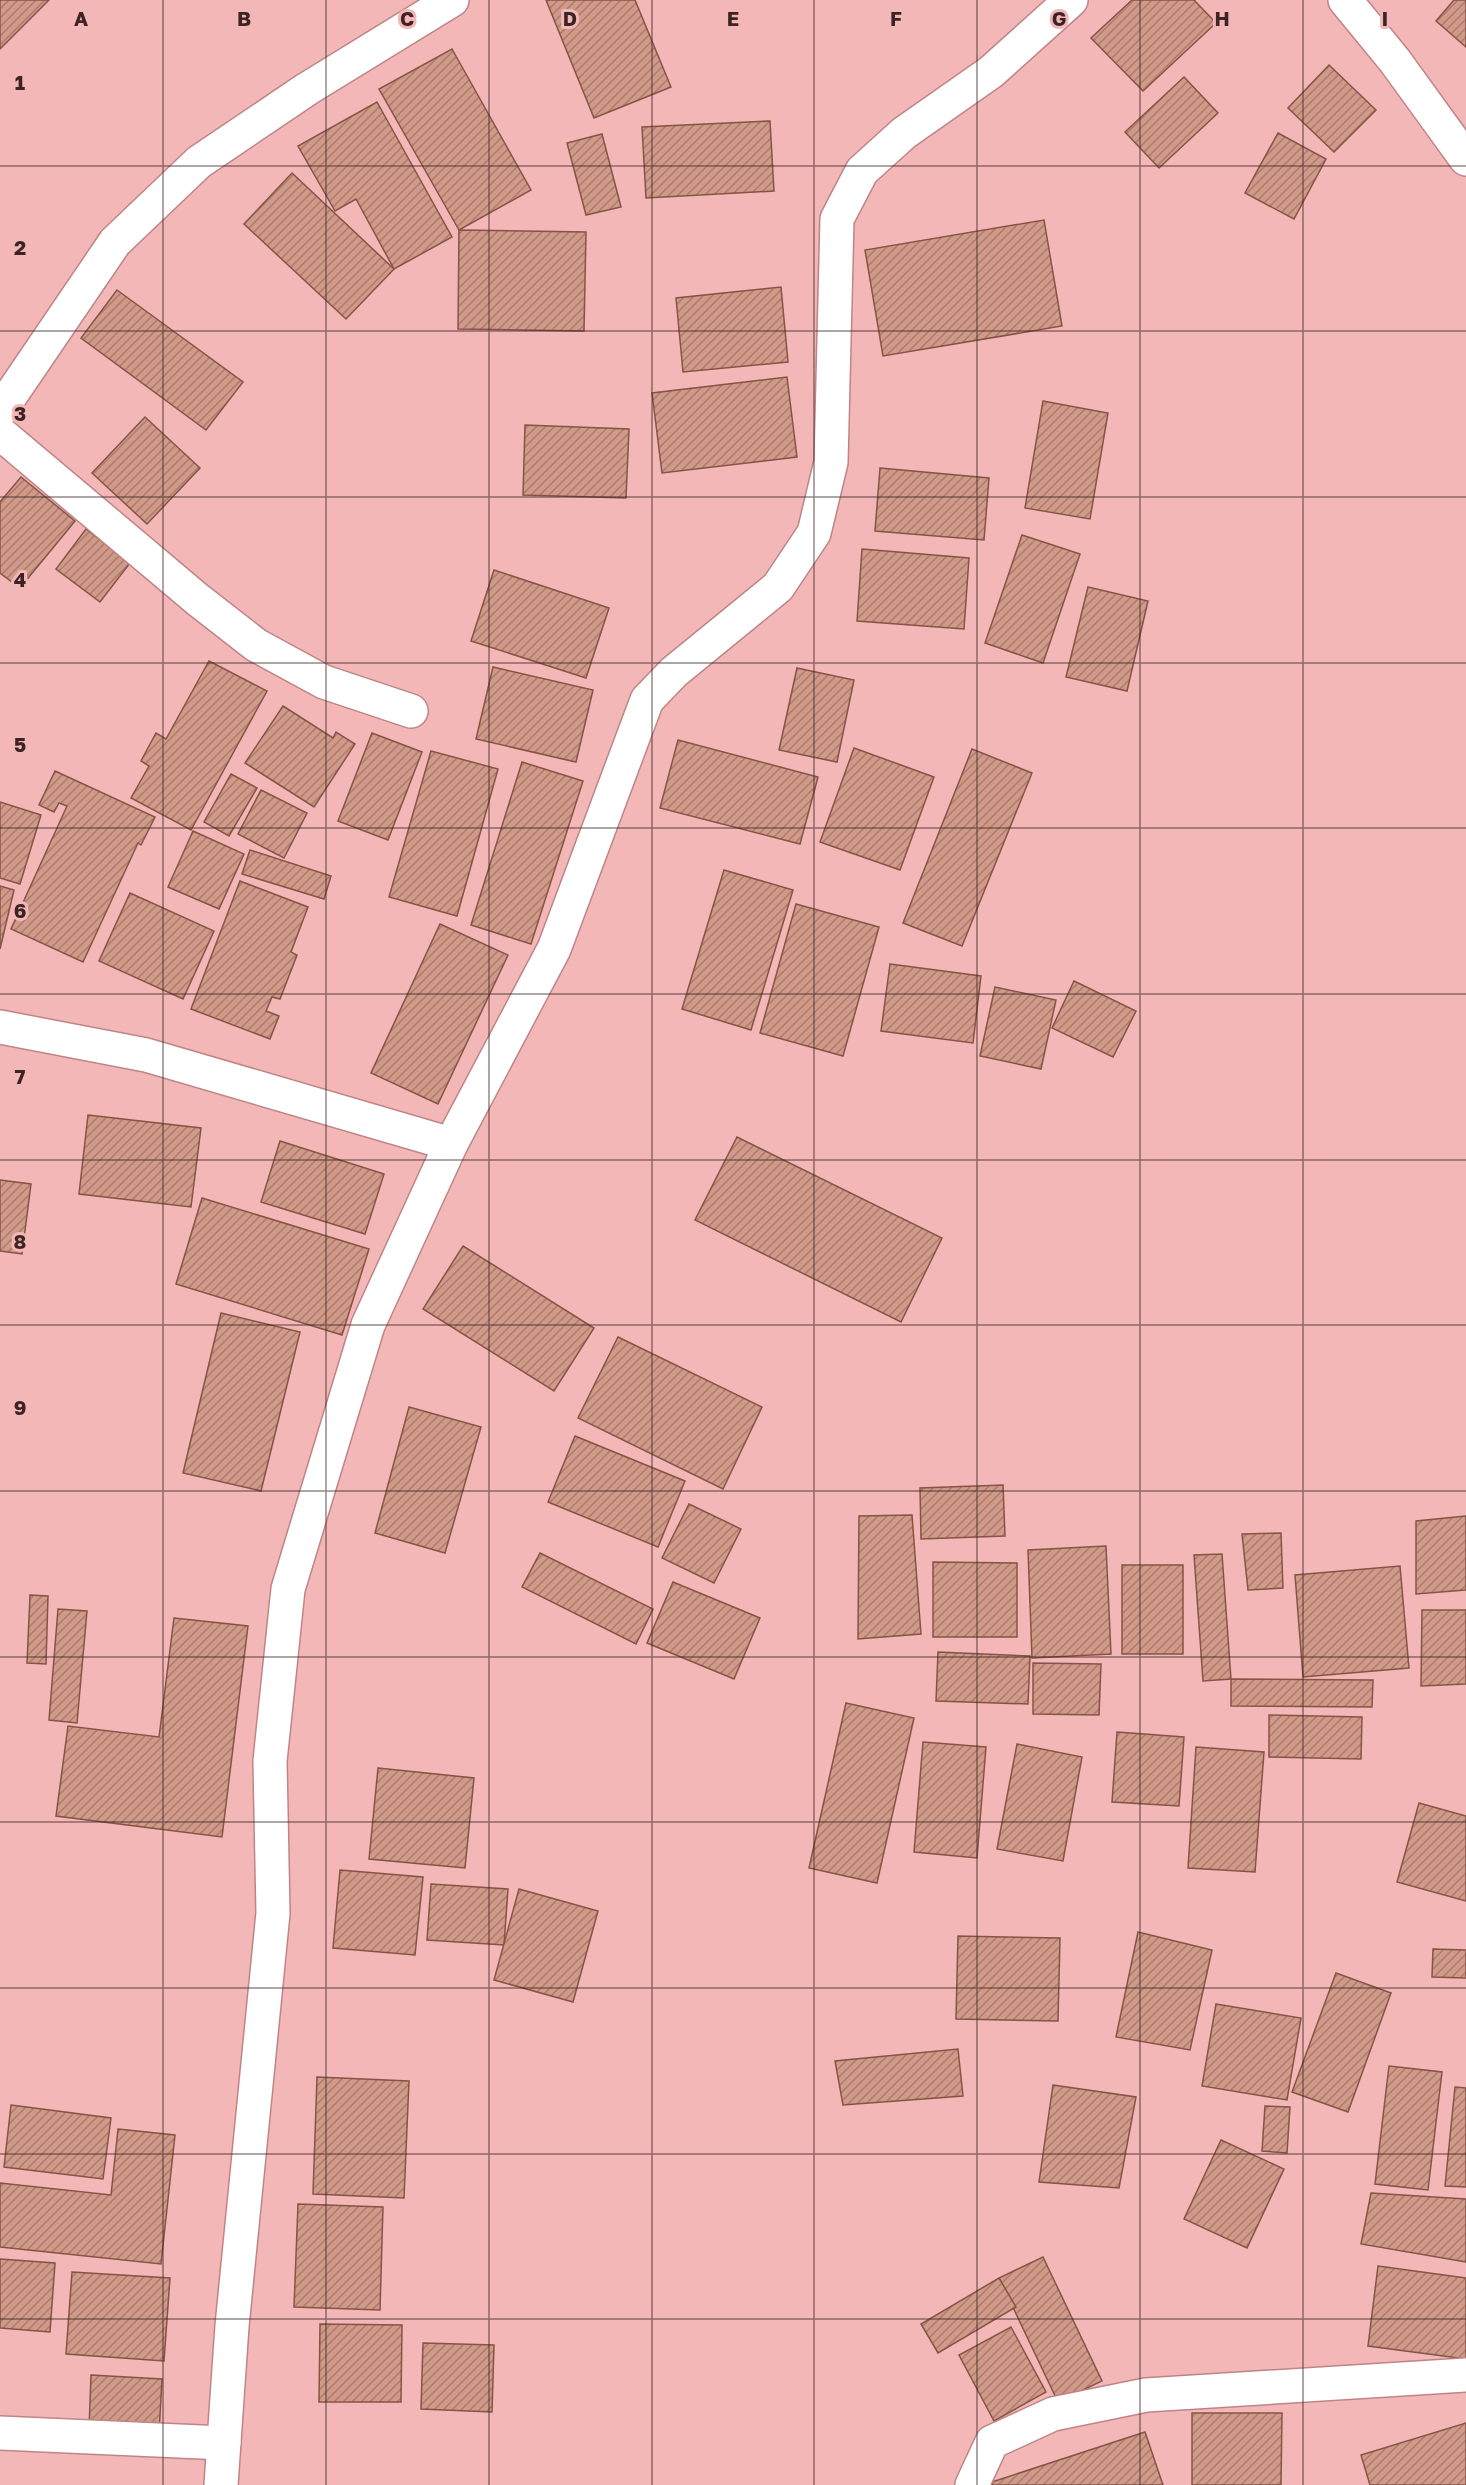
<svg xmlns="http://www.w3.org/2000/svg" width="1466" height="2485" font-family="'Golos Text',sans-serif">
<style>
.building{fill:url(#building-hatch);stroke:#865445;stroke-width:1.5}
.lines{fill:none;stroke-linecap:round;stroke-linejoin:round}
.street-casing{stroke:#bf8586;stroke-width:36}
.street{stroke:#fff;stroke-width:33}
.grid{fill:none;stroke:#3c2425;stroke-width:1.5;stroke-opacity:0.55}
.grid-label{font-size:20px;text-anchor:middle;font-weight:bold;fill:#3c2425;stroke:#f4b7b7;stroke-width:6;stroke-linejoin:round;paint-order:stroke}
</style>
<defs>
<pattern id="building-hatch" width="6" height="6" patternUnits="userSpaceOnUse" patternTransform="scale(1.5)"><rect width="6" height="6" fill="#d09988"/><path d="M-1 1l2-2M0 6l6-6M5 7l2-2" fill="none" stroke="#aa7d6f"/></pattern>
</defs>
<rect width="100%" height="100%" fill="#f4b7b7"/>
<!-- building -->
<g class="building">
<path d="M0,0H49L0,49Z"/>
<path d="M546,0H635L671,87L594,118Z"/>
<path d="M1132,0H1194L1216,23L1143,91L1091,38Z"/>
<path d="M1454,0H1466V47L1436,21Z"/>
<path d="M452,49L531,190L459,230L379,89Z"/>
<path d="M1329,65L1376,110L1334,152L1288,108Z"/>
<path d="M1184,77L1218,113L1159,168L1125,132Z"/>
<path d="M377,102L452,237L394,269L356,199L335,211L298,146Z"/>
<path d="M770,121L774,191L646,198L642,127Z"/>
<path d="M1278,133L1326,159L1294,219L1245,193Z"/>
<path d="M602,134L621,207L586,215L567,143Z"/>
<path d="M292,173L394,269L346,319L244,224Z"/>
<path d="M1044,220L1062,326L883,356L865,250Z"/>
<path d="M459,230L586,232L584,331L458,329Z"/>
<path d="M781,287L788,362L683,372L676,298Z"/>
<path d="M117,290L243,382L206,430L81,338Z"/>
<path d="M787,377L797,457L662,473L652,393Z"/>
<path d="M1043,401L1108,413L1090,519L1025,508Z"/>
<path d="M145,417L200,468L147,524L92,473Z"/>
<path d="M525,425L629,429L626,498L523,495Z"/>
<path d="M880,468L989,478L984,540L875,531Z"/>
<path d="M21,477L75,521L20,588L0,573V502Z"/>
<path d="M86,529L130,563L100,602L56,569Z"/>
<path d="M1022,535L1080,554L1043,663L985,643Z"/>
<path d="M862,549L969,558L964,629L857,621Z"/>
<path d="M494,570L609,608L586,678L471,641Z"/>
<path d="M1088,587L1148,601L1127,691L1066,677Z"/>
<path d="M209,661L267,691L191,830L131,798L149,766L141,761L156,733L166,739Z"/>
<path d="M493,667L593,690L576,762L476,739Z"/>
<path d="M797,668L854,680L837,762L779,750Z"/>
<path d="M283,706L333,738L336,732L355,744L314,807L245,763Z"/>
<path d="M372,733L422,752L388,840L338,821Z"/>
<path d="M678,740L818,777L800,844L660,808Z"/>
<path d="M854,748L934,777L900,870L820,842Z"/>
<path d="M972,749L1032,773L962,946L903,923Z"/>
<path d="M431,751L498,769L457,916L389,897Z"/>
<path d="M522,762L583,781L531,944L471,925Z"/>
<path d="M55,771L155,817L141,845L138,843L83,962L11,929L67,806L59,803L54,812L39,805Z"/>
<path d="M231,774L257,788L229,836L204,822Z"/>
<path d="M261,790L307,813L284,858L238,834Z"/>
<path d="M0,802L41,815L20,884L0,878Z"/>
<path d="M193,831L244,854L219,909L168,887Z"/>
<path d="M250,850L331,876L324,899L242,874Z"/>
<path d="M724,870L793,890L751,1030L682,1009Z"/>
<path d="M240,881L308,907L291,952L297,955L280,999L272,997L266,1011L279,1016L270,1039L191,1009Z"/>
<path d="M0,886L14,890L0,949Z"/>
<path d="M130,893L214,931L183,999L99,961Z"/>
<path d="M796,904L879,927L843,1056L760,1033Z"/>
<path d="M440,924L508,955L438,1104L371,1073Z"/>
<path d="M890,964L981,976L973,1043L881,1031Z"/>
<path d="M1074,981L1136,1011L1113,1057L1052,1028Z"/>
<path d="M995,987L1056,1000L1041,1069L980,1056Z"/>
<path d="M88,1115L201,1128L191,1207L79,1194Z"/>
<path d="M737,1137L942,1238L901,1322L695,1220Z"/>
<path d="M280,1141L384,1174L365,1234L261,1202Z"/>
<path d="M0,1180L31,1184L22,1254L0,1251Z"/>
<path d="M202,1198L369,1249L342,1335L176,1284Z"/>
<path d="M463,1246L594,1328L554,1391L423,1309Z"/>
<path d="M221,1313L300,1332L261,1491L183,1473Z"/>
<path d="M618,1337L762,1407L723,1489L578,1418Z"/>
<path d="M409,1407L481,1427L445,1553L375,1533Z"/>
<path d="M575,1436L685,1481L658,1547L548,1502Z"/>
<path d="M1003,1485L1005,1536L921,1539L920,1488Z"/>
<path d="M689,1504L741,1529L714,1583L662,1558Z"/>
<path d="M912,1515L921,1634L858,1639L859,1516Z"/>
<path d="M1466,1516V1590L1416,1594V1521Z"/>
<path d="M1281,1533L1283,1588L1248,1590L1242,1534Z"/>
<path d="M1106,1546L1111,1654L1032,1658L1028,1550Z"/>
<path d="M540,1553L653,1609L636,1644L522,1587Z"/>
<path d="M1222,1554L1231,1679L1203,1681L1194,1555Z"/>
<path d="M933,1562L1017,1563V1637H933Z"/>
<rect x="1122" y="1565" width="61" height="89"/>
<path d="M1400,1566L1409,1668L1303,1677L1295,1575Z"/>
<path d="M673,1582L760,1618L734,1679L647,1643Z"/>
<path d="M30,1595L48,1596L46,1664L27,1663Z"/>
<path d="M58,1609L87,1611L77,1723L49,1720Z"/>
<path d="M1422,1610H1466V1684L1421,1686Z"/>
<path d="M174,1618L248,1626L222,1837L56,1816L68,1726L159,1737Z"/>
<path d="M938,1652L1030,1656L1028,1704L936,1701Z"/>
<path d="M1033,1663L1101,1664L1099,1715L1033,1714Z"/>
<path d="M1231,1679L1373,1680L1372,1707L1231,1706Z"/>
<path d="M846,1703L914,1718L877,1883L809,1868Z"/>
<path d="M1269,1715L1362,1717L1361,1759L1269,1757Z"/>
<path d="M1117,1732L1184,1737L1179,1806L1112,1802Z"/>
<path d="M923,1742L986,1747L977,1858L914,1852Z"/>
<path d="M1017,1744L1082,1757L1063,1861L997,1849Z"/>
<path d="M1196,1747L1264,1752L1255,1872L1188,1868Z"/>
<path d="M378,1768L474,1778L465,1868L369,1859Z"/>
<path d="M1419,1803L1466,1816V1901L1397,1882Z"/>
<path d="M340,1870L423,1877L415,1955L333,1948Z"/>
<path d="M431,1884L508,1889L504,1945L427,1940Z"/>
<path d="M519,1889L598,1911L573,2002L494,1980Z"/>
<path d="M1138,1932L1212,1950L1190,2050L1116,2037Z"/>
<path d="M958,1936L1060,1938L1058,2021L956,2019Z"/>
<path d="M1433,1949L1466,1950V1978L1432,1977Z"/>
<path d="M1336,1973L1391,1993L1348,2112L1292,2092Z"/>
<path d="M1216,2004L1301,2018L1287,2100L1202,2086Z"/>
<path d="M958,2049L963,2096L843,2105L835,2061Z"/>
<path d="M1389,2066L1442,2072L1428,2190L1375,2184Z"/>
<path d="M317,2077L409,2081L404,2198L313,2194Z"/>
<path d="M1053,2085L1136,2097L1119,2188L1039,2182Z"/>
<path d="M1455,2087L1466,2088V2187L1445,2186Z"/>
<path d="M11,2105L111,2118L103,2179L4,2167Z"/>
<path d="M1265,2106L1290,2107L1287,2153L1262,2151Z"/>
<path d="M118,2129L175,2135L161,2264L0,2247V2183L111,2195Z"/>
<path d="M1221,2140L1284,2169L1247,2248L1184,2219Z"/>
<path d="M1371,2193L1466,2199V2262L1361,2244Z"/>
<path d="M298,2204L383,2207L380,2310L294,2307Z"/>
<path d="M1043,2257L1102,2381L1058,2402L999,2278Z"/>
<path d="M0,2259L55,2263L50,2332L0,2328Z"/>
<path d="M1378,2266L1466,2278V2359L1368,2346Z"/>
<path d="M72,2272L170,2278L164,2361L66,2354Z"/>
<path d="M999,2278L1016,2307L938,2353L921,2324Z"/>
<path d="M320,2324L402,2325L401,2402H319Z"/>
<path d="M1011,2327L1046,2392L994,2421L959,2355Z"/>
<path d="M423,2343L494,2345L492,2412L421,2409Z"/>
<path d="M91,2375L162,2379L159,2434L89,2430Z"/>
<path d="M1192,2413H1282L1281,2485H1192Z"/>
<path d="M1466,2423V2485H1370L1361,2455Z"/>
<path d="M1145,2432L1163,2485H993L992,2482Z"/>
</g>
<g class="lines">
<!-- street casing -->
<g class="street-casing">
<g id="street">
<path d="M1345,0L1395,61L1466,159"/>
<path d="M0,411L115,242L199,162L307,89L452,0"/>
<path d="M0,433L197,599L256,645L324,682L411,711"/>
<path d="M0,1027L146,1055L451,1144"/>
<path d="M0,2433L224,2443"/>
<path d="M221,2485L232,2326L273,1913L270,1761L288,1589L368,1325L451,1144L554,949L647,700L674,672L778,587L814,533L831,462L837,219L862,171L904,133L991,72L1071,0"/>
<path d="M972,2485L992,2442L1053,2414L1146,2395L1466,2375"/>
</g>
</g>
<!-- street -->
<use href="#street" class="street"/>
</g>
<!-- grid -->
<path class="grid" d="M163,0V2485M326,0V2485M489,0V2485M652,0V2485M814,0V2485M977,0V2485M1140,0V2485M1303,0V2485M0,166H1466M0,331H1466M0,497H1466M0,663H1466M0,828H1466M0,994H1466M0,1160H1466M0,1325H1466M0,1491H1466M0,1657H1466M0,1822H1466M0,1988H1466M0,2154H1466M0,2319H1466"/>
<g class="grid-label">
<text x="81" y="26">A</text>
<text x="244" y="26">B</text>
<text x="407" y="26">C</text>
<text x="570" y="26">D</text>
<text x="733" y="26">E</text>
<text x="896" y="26">F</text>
<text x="1059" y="26">G</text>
<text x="1222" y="26">H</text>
<text x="1385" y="26">I</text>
<text x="20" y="90">1</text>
<text x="20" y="255">2</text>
<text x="20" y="421">3</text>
<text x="20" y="587">4</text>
<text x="20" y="752">5</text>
<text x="20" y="918">6</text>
<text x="20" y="1084">7</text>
<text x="20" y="1249">8</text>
<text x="20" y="1415">9</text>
</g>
</svg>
